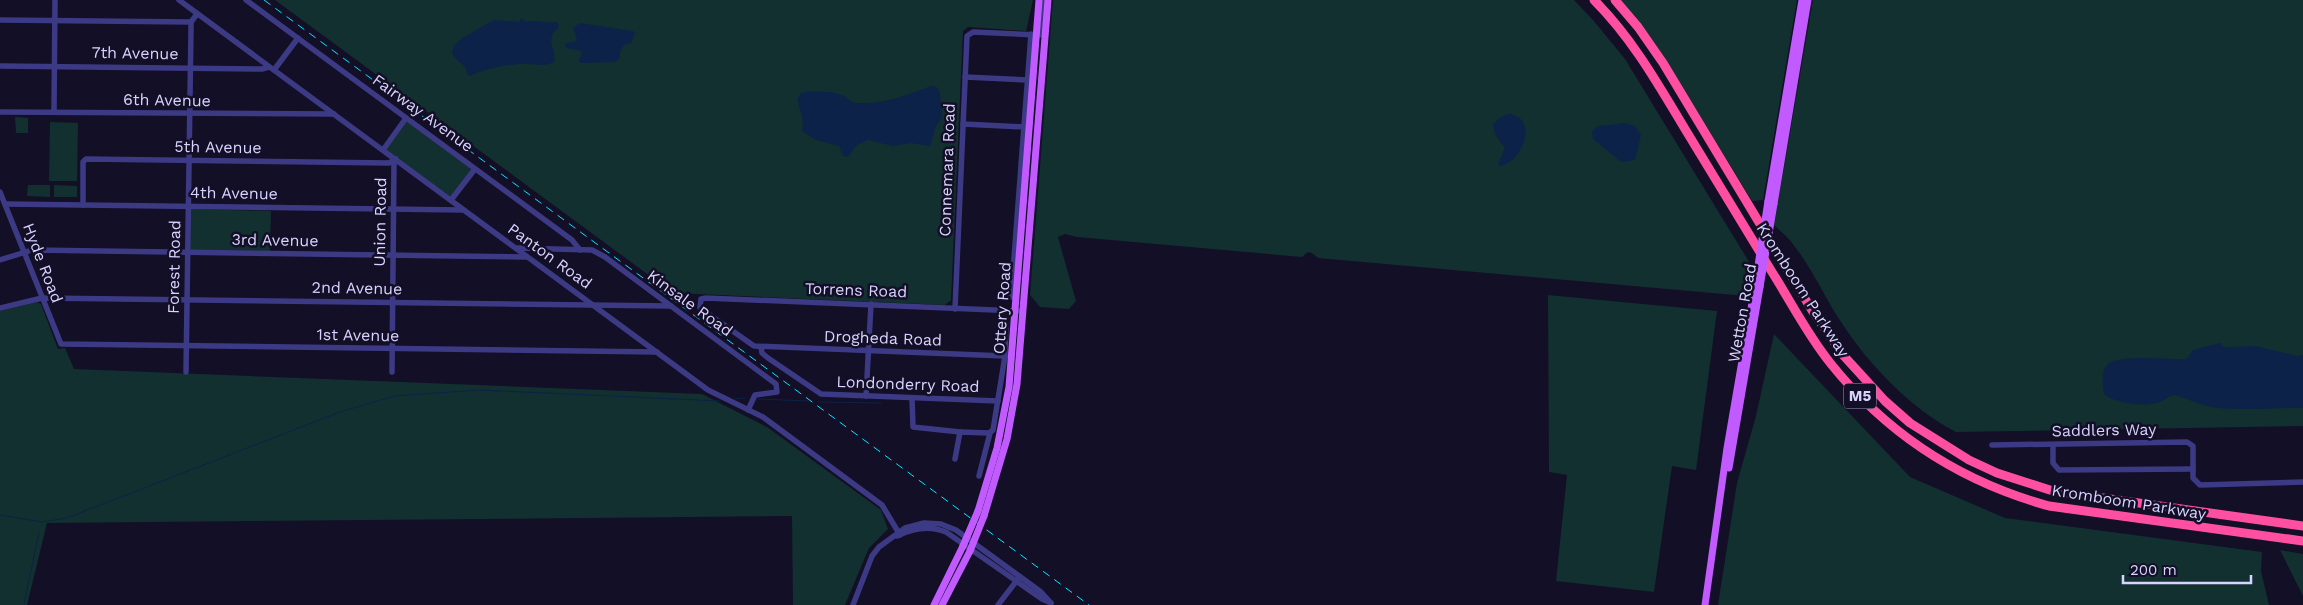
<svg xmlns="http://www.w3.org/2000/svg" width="2303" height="605" font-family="'Work Sans',sans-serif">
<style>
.green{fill:#12302f}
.water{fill:#0c2248}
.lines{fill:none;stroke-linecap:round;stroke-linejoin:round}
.stream{stroke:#0c2248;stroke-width:1}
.minor{stroke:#3d3a85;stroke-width:5.5}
.major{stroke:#c25bff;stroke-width:7}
.highway{stroke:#ff4fa3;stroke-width:9}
.rail{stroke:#00e5ff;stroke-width:1;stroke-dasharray:8 6;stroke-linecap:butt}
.major-bridge{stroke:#c25bff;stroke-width:7}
.labels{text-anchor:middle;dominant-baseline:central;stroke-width:5;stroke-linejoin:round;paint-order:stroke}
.shield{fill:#130f26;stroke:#9e99be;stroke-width:1}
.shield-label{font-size:15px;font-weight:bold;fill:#d9d4ff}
.street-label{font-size:16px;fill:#d9d4ff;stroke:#130f26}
</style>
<rect width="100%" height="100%" fill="#130f26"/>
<!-- green -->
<g class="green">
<path d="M275,0H1033L1026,31L968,27L963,31L951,300L945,305L673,293Z"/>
<path d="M1053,0H1574L1593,20L1625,59L1751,265L1746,296L1318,258L1312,253L1308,252L1302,257L1077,237L1065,234L1058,237L1076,301L1069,309L1040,307L1030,295Z"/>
<path d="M1620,0H1797L1763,200L1752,201L1664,57L1648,34Z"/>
<path d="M1813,0H2303V426L1956,432C1910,408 1870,366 1841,322C1825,298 1813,270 1795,247C1790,239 1781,232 1774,225Z"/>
<path d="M15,117L28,118V133H16Z"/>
<path d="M406,118L475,169L451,200L383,150Z"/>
<path d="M50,122L78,123L77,181H49Z"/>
<path d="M28,185H50V197L27,196Z"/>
<path d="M54,185L77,186V197H54Z"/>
<path d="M191,209L271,211L270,251L190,250Z"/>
<path d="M1548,295L1717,311L1696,470L1672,466L1654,592L1556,581L1567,475L1549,472Z"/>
<path d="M37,302L41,304L58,349L65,348L74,369L702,394L767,427L881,510L888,529L869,548L845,605H793L792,516L47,523L27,605H0V311Z"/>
<path d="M1774,334L1910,477L2005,518L2262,552L2261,571L2269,605H1718L1737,483L1756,416Z"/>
<path d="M2280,550L2303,554V596Z"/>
</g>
<!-- water -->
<g class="water">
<path d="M521,18L526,22C536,19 546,24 557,22L559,27C543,41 557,47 554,62C544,67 536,64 526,64C514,63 480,69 471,76L468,75L465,67L455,58L452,52L455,44L464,37L494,20L520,22Z"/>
<path d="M580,23L633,31L635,33L631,43L624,45L620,52L619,59L615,62L582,63L578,61L582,54L581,51L566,48L565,44L577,40L573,28Z"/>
<path d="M932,86L937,87L940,92L942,118L936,126L930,146L911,143L893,146L868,140L857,145L848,157L843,156L839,146L816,140L802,131L803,120L797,99L801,93C812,91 828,91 839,94C846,96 851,102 857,103C884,105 908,94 932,86Z"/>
<path d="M1508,114C1538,115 1525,162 1500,166L1498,164L1505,148L1495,134L1493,125L1499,118Z"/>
<path d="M1625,123L1635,126L1641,135L1635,160L1621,162L1593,139L1592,131L1598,126Z"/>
<path d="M2220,343L2224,347L2255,346L2298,356L2303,355V408C2274,407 2233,412 2206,406C2200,404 2177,395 2174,395C2169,396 2165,400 2160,402C2145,407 2116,404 2104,394C2103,385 2100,371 2108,364C2118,354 2171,360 2186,359L2193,350Z"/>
</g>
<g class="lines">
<!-- stream -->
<g class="stream">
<path d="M735,399L745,398"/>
<path d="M758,399L808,401"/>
<path d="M819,402L881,403"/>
<path d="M0,515L42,522L67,518L340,412L394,396L480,390L720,401"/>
<path d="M24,605L39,532"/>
</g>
<!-- minor -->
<g class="minor">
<path d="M179,0L708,390L763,417L882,505L900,535"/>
<path d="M246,0L572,240L580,250"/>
<path d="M0,20L191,22"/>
<path d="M0,66L262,69L269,67"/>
<path d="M274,70L298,38"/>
<path d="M965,77L1028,80"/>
<path d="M0,112L334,114"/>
<path d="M54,112L55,0"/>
<path d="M963,124L1024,127"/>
<path d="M383,150L406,118"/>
<path d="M0,192L61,344L657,352"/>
<path d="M451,200L475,169"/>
<path d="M5,204L463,210"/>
<path d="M83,205V162L86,159L389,163L396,159"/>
<path d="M516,248L592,250L605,257L776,384L777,392L755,395L748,410"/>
<path d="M0,260L32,250L527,257"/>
<path d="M1011,297L1031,34"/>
<path d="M0,308L42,298L671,306"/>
<path d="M955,309L967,36L973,32L1040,35L1045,0"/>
<path d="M761,347L762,353L768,358L821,394L998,401"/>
<path d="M1005,356L754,346L700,308L701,299L706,298L1018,311"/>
<path d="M186,372L191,28V22L197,14"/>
<path d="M392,372L394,161"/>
<path d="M866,396L871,304"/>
<path d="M912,398L913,427L960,432"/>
<path d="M1992,445L2187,442L2193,446V478L2200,485L2303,482"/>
<path d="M2053,445V463L2059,470L2193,469"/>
<path d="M955,459L960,432L989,433L993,430L1005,356L1006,325"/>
<path d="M979,476L990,433"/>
<path d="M897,536C913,528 929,525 946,532L1042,599L1051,603"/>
<path d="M853,605L872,556L879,547L905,528L924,523L941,524L956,530L1041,592L1051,603"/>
<path d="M998,605L1018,579"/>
</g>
<!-- major -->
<g class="major">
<path d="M1768,201L1802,0"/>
<path d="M1774,204L1808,0"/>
<path d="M1729,468L1760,287"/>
<path d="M978,511L997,448L1009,387L1039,0"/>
<path d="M984,516L1007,439L1017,384L1048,0"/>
<path d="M934,605L963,546"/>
<path d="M942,605L970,551"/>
<path d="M1705,605L1727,448L1755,285"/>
</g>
<!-- highway -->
<g class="highway">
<path d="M1594,0C1632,38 1658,84 1685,129C1714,177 1743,224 1772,272C1791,302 1808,336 1831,364C1888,435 1962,482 2049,506L2303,541"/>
<path d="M1615,0L1638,27L1663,63L1813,312L1843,355L1885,401L1910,423L1969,460L1997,473L2053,491L2303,526"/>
</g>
<!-- rail -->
<path class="rail" d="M264,0L1089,605"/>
<!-- major-bridge -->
<g class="major-bridge">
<path d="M1755,285L1768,201"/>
<path d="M1760,287L1774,204"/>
<path d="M963,546L978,511"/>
<path d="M970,551L984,516"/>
</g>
</g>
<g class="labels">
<!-- shield labels -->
<rect class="shield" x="1844" y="383.5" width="32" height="25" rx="4"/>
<g class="shield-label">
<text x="1860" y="396">M5</text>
</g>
<!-- street labels -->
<g class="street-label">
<text transform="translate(135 53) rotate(1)">7th Avenue</text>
<text transform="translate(167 100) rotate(1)">6th Avenue</text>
<text transform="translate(423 113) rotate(36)">Fairway Avenue</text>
<text transform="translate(218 147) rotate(1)">5th Avenue</text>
<text transform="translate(947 170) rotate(-88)">Connemara Road</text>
<text transform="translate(234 193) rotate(1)">4th Avenue</text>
<text transform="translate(380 222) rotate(-89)">Union Road</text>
<text transform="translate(275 240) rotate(1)">3rd Avenue</text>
<text transform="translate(550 256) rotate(36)">Panton Road</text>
<text transform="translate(43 263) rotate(69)">Hyde Road</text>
<text transform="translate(174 267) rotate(-89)">Forest Road</text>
<text transform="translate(357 288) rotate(1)">2nd Avenue</text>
<text transform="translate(856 290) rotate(2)">Torrens Road</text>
<text transform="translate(1803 290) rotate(57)">Kromboom Parkway</text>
<text transform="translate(690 303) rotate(36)">Kinsale Road</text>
<text transform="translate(1002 308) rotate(-86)">Ottery Road</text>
<text transform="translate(1742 313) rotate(-80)">Wetton Road</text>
<text transform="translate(358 335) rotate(1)">1st Avenue</text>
<text transform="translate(883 338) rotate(2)">Drogheda Road</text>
<text transform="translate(908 384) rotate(2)">Londonderry Road</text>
<text transform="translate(2104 430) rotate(-1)">Saddlers Way</text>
<text transform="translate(2129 502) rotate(9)">Kromboom Parkway</text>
</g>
</g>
<!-- scale -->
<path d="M2123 575v8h128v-8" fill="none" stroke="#d9d4ff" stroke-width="2.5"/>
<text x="2130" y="575" font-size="15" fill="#d9d4ff" stroke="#130f26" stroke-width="4" paint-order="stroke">200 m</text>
</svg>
